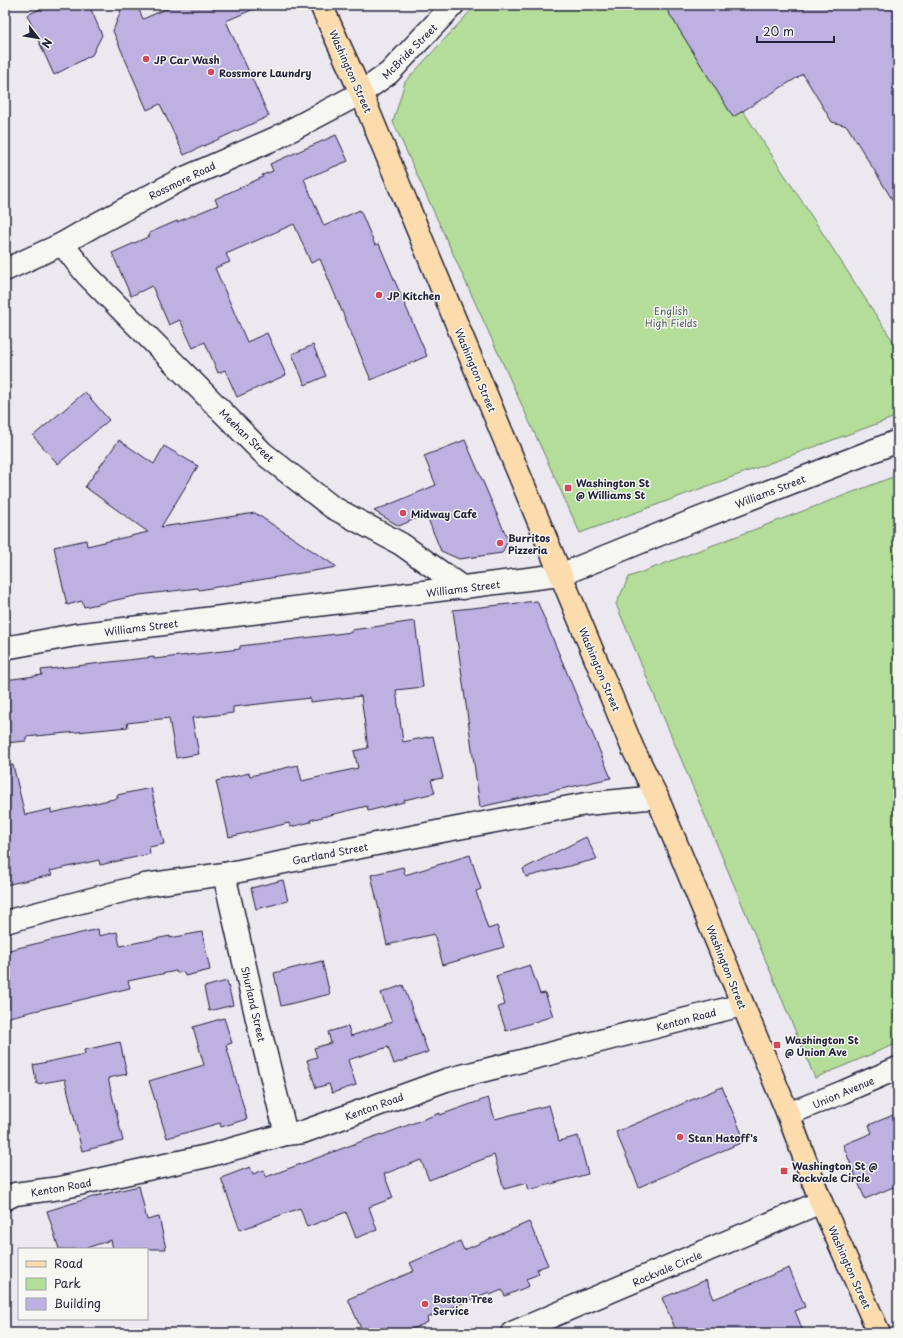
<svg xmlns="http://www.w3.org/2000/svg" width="903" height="1338" font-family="'Playpen Sans',sans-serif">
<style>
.green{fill:#b4dd99;stroke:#6b806a}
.building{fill:#bdb1e2;stroke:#22223b}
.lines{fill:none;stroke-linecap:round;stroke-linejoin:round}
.minor-casing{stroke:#22223b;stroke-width:25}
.major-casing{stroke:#22223b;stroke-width:25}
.minor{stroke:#f6f6f2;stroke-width:22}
.major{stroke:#fcdcac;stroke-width:22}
.poi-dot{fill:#d1495b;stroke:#f6f6f2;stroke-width:1.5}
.labels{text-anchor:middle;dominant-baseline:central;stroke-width:3;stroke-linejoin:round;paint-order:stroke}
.street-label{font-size:10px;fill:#22223b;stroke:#f6f6f2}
.poi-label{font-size:10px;font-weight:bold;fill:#22223b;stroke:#f6f6f2;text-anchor:start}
.park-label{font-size:10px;fill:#4e5a57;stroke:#f6f6f2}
</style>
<rect width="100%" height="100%" fill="#ebe8ef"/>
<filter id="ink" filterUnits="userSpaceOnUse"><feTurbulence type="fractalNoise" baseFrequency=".025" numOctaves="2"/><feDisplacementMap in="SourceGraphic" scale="8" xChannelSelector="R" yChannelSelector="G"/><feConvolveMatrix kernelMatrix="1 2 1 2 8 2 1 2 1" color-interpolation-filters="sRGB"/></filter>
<g filter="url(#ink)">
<!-- green -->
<g class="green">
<path d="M476,5H674L898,349V416L580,533L393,122L405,82Z"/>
<path d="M898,475V1043L815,1078L616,604L629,577Z"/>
</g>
<!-- building -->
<g class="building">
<path d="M49,5H89L102,35L92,55L54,75L27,15Z"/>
<path d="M123,5H137L143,19L175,5H263L226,21L269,116L184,155L160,104L147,110L113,31Z"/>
<path d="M664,5H898V209L847,126L832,122L803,74L733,117Z"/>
<path d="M336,135L348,161L304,179L324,226L360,210L375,245L379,244L427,356L371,380L320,259L311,263L294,224L226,254L230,262L215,268L247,342L267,333L286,375L237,397L225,370L218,373L205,342L193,348L180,320L169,325L152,286L131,296L112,253L150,236L149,233L177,221V222L218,205L215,199L263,177L262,175L273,171L270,164Z"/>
<path d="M313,345L326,376L305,385L292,354Z"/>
<path d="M85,392L109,420L58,464L33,436Z"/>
<path d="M119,440L154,464L164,446L198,466L161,527L255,513L337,567L199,590L198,588L139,595L84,607L82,601L67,605L54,547L86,540L87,546L148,532L85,487Z"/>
<path d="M465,440L508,540L502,553L459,559L441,551L426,514L399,526L374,511L436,485L424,456Z"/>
<path d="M537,601L611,778L480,807L453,610Z"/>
<path d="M415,621L423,687L396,690L403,742L433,736L443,778L431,780L435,793L404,800V802L368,811L367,806L310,820L311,822L290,827L289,823L229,837L216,781L249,773L250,776L298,765L302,781L358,768L354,751L368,748L361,696L310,702V698L233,707V713L192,718L199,754L176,758L169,718L127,723L128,727L26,737V741L5,743V680L42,675L41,670L154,657V659L240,649V646L352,632V630Z"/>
<path d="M13,765L25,815L51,809V813L118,798L117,795L151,788L164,844L149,847L150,854L100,865L99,860L50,871L52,875L5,885V766Z"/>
<path d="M586,837L597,859L526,877L523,869Z"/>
<path d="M470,855L481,889L476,891L488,929L497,926L504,947L443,965L434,934L387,945L371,875L403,867L405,875Z"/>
<path d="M283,880L288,901L256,909L251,888Z"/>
<path d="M98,929L99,936L117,932L120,946L170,936V938L202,932L210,970L185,976L184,972L177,973L176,971L128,981L130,988L5,1018V951Z"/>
<path d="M322,961L330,994L281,1006L274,973Z"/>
<path d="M530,965L540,994L545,993L553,1016L506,1031L498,1007L505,1005L496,976Z"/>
<path d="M227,981L233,1005L209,1011L204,987Z"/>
<path d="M403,985L428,1052L394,1064L388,1047L348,1060L356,1085L332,1093L329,1084L316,1088L307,1060L317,1057L314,1048L331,1043L328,1032L348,1026L351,1036L392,1022L381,993Z"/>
<path d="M224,1018L232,1043L226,1045L247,1119L221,1127L220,1123L167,1138L149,1081L204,1065L193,1027Z"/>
<path d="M120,1042L127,1074L108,1078L123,1141L82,1151L65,1079L37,1084L33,1065L85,1054L84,1050Z"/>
<path d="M722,1087L745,1141L639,1187L616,1132Z"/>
<path d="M488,1098L495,1119L549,1105L559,1141L578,1136L588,1174L529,1190L527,1183L504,1189L494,1155L429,1180L421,1160L384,1174L393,1198L369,1207L377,1230L356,1238L346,1212L307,1227L300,1208L240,1230L221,1178L250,1167L253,1174L264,1170L266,1177L381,1134L382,1135L440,1113V1115Z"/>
<path d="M898,1113V1185L865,1199L843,1145L872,1133L869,1125Z"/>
<path d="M139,1186L147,1220L159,1217L166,1249H113L111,1240L83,1249H59L47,1211L96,1196Z"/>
<path d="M529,1222L548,1265L537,1269L539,1274L526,1279L529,1286L505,1296L502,1290L490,1295L489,1292L427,1318L428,1322L404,1333H363L348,1299L414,1271L410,1263L460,1241L464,1250Z"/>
<path d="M789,1268L805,1307L795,1311L804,1333H677L662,1298L706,1280L714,1299Z"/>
</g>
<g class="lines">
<!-- minor casing -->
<g class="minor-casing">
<g id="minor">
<path d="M62,244L87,275L263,453L332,507L401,544L463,588"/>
<path d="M5,270L62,244L95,225L180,180L276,138L361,93L389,73L453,5"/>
<path d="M5,648L75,635L560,575L680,526L898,441"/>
<path d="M224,874L257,1019L286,1134"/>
<path d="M5,922L145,885L224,874L442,831L586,804L657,797"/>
<path d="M788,1114L843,1092L898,1068"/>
<path d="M5,1199L15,1194L60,1188L207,1156L286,1134L303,1132L446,1080L742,1005"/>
<path d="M512,1333L821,1202"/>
</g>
</g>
<!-- major casing -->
<g class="major-casing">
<path id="major" d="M321,5L361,93L633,749L657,797L788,1114L821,1202L879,1333"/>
</g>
<!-- minor -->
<use href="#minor" class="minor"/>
<!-- major -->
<use href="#major" class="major"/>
</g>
</g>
<!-- markers -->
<g class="poi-dot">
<circle cx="146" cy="59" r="4"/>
<circle cx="211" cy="72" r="4"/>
<circle cx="379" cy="295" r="4"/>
<rect x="564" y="484" width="8" height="8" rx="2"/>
<circle cx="403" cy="513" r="4"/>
<circle cx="500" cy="543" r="4"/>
<rect x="773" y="1041" width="8" height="8" rx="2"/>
<circle cx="680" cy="1137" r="4"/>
<rect x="780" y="1167" width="8" height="8" rx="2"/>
<circle cx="425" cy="1304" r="4"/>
</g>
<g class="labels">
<!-- street labels -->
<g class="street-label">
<text transform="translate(409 51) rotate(-45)">McBride Street</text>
<text transform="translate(351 71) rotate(66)">Washington Street</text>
<text transform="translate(182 180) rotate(-26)">Rossmore Road</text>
<text transform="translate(476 370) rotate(67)">Washington Street</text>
<text transform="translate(247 435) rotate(44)">Meehan Street</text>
<text transform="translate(770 491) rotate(-21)">Williams Street</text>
<text transform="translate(463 588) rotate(-7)">Williams Street</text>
<text transform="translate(141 627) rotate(-7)">Williams Street</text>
<text transform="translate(600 669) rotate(67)">Washington Street</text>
<text transform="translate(330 853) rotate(-11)">Gartland Street</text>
<text transform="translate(727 967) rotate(68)">Washington Street</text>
<text transform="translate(254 1004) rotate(77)">Shurland Street</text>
<text transform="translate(686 1019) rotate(-15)">Kenton Road</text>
<text transform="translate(843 1092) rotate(-23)">Union Avenue</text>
<text transform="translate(374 1106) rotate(-20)">Kenton Road</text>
<text transform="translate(61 1187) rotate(-10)">Kenton Road</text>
<text transform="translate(850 1267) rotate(66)">Washington Street</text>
<text transform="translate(667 1268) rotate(-23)">Rockvale Circle</text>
</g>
<!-- poi labels -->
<g class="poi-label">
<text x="154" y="59">JP Car Wash</text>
<text x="219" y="72">Rossmore Laundry</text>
<text x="387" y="295">JP Kitchen</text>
<text x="576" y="482">Washington St<tspan x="576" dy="12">@ Williams St</tspan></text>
<text x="411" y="513">Midway Cafe</text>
<text x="508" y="537">Burritos<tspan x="508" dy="12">Pizzeria</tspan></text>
<text x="785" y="1039">Washington St<tspan x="785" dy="12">@ Union Ave</tspan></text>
<text x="688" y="1137">Stan Hatoff's</text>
<text x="792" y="1165">Washington St @<tspan x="792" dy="12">Rockvale Circle</tspan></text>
<text x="433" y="1298">Boston Tree<tspan x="433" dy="12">Service</tspan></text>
</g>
<!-- park labels -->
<g class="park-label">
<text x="671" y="310">English<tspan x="671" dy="12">High Fields</tspan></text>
</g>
</g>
<!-- margin -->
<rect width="903" height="1338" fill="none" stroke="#f6f6f2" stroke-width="20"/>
<rect x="10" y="10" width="883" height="1318" fill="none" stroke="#22223b" stroke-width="1.5" filter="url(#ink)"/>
<!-- legend -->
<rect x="18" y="1248" width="130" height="72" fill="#f6f6f2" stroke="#a1a1a9"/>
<rect x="26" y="1261" width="20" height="6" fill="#fcdcac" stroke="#a1a1a9"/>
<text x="54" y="1268" font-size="12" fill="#22223b">Road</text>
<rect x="26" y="1278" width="20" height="12" fill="#b4dd99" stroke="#a1a1a9"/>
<text x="54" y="1288" font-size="12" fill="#22223b">Park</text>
<rect x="26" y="1298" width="20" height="12" fill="#bdb1e2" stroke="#a1a1a9"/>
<text x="54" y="1308" font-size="12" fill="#22223b">Building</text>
<!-- north arrow -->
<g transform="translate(38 38) rotate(121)" stroke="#f6f6f2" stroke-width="3" paint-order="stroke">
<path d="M0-3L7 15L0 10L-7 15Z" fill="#22223b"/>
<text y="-6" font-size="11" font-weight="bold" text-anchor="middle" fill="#22223b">N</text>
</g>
<!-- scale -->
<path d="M757 36v6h77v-6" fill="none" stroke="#22223b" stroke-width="2"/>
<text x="763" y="36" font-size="12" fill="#22223b" stroke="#f6f6f2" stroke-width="3" paint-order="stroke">20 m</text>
</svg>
